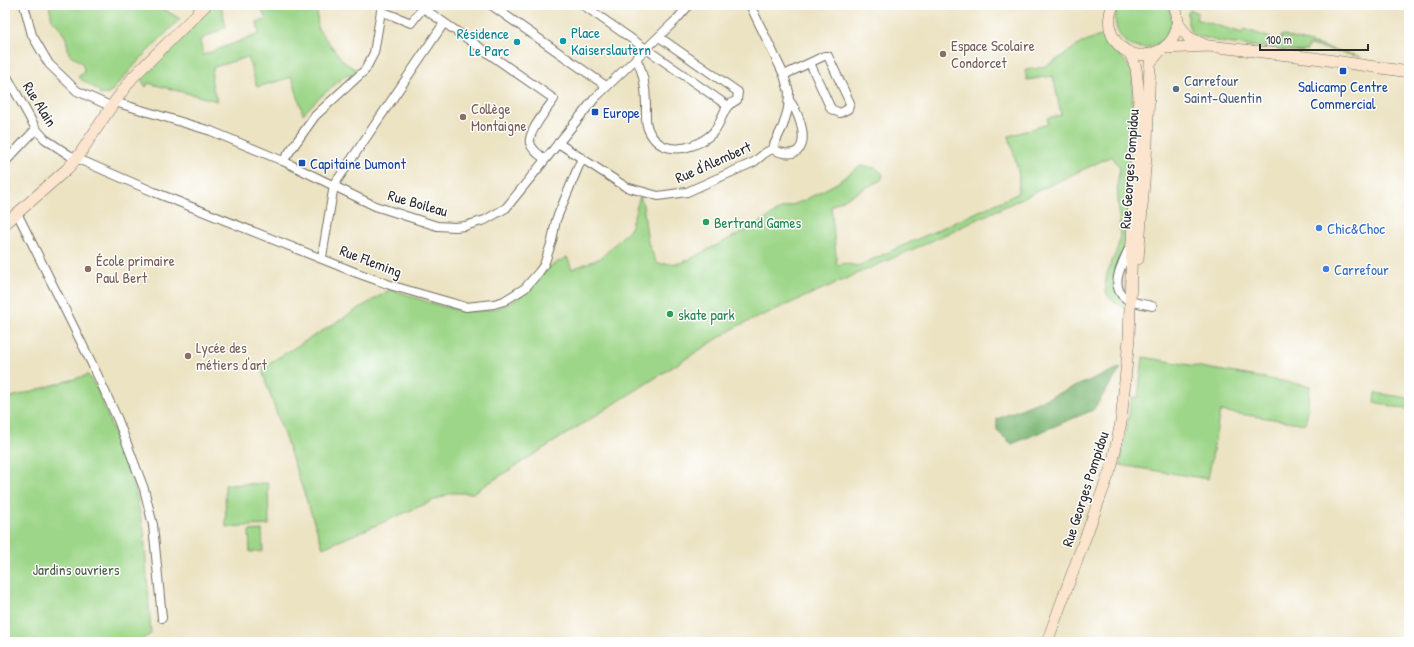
<svg xmlns="http://www.w3.org/2000/svg" width="1414" height="647" font-family="'Patrick Hand',sans-serif">
<style>
.green{fill:#9dd688;stroke:#64805a}
.forest{fill:#7eb774;stroke:#547150}
.lines{fill:none;stroke-linecap:round;stroke-linejoin:round}
.street-casing{stroke:#6f6b60;stroke-width:10}
.secondary-casing{stroke:#6f6b60;stroke-width:12}
.street{stroke:#fff;stroke-width:8}
.secondary{stroke:#fbe5cf;stroke-width:11}
.culture-dot{fill:#0f9aa8;stroke:#fff;stroke-width:1.5}
.education-dot{fill:#8d6e63;stroke:#fff;stroke-width:1.5}
.transit-dot{fill:#1a4fb4;stroke:#fff;stroke-width:1.5}
.service-dot{fill:#5c6f8a;stroke:#fff;stroke-width:1.5}
.leisure-dot{fill:#2e9e5b;stroke:#fff;stroke-width:1.5}
.shop-dot{fill:#3f7fe0;stroke:#fff;stroke-width:1.5}
.labels{text-anchor:middle;dominant-baseline:central;stroke-width:3;stroke-linejoin:round;paint-order:stroke}
.culture-label{font-size:15px;fill:#0d838f;stroke:#fff;text-anchor:start}
.education-label{font-size:15px;fill:#785e54;stroke:#fff;text-anchor:start}
.service-label{font-size:15px;fill:#4e5e75;stroke:#fff;text-anchor:start}
.transit-label{font-size:15px;fill:#164399;stroke:#fff;text-anchor:start}
.street-label{font-size:15px;fill:#2b2b2b;stroke:#fff}
.leisure-label{font-size:15px;fill:#27864d;stroke:#fff;text-anchor:start}
.shop-label{font-size:15px;fill:#366cbe;stroke:#fff;text-anchor:start}
.park-label{font-size:15px;fill:#4d5e47;stroke:#fff}
</style>
<rect width="100%" height="100%" fill="#fff"/>
<filter id="ink" filterUnits="userSpaceOnUse"><feTurbulence type="fractalNoise" baseFrequency=".025" numOctaves="2"/><feDisplacementMap in="SourceGraphic" scale="8" xChannelSelector="R" yChannelSelector="G"/><feConvolveMatrix kernelMatrix="1 2 1 2 8 2 1 2 1" color-interpolation-filters="sRGB"/></filter>
<filter id="wash" filterUnits="userSpaceOnUse"><feTurbulence type="fractalNoise" baseFrequency=".012" numOctaves="4" result="noise"/><feDisplacementMap in="SourceGraphic" scale="16" xChannelSelector="R" yChannelSelector="G"/><feGaussianBlur stdDeviation="0.9" result="paint"/><feColorMatrix in="noise" values="0 0 0 0 0 0 0 0 0 0 0 0 0 0 0 0 0 1.4 0 .05"/><feComposite in="paint" operator="in"/></filter>
<g filter="url(#wash)">
<rect width="100%" height="100%" fill="#ece3c3"/>
<!-- green -->
<g class="green">
<path d="M49,5H157L180,19L142,57L109,94L99,95L100,92L78,77L85,72L82,63L69,54L66,38L57,24L52,20Z"/>
<path d="M211,5H221L226,27L200,40L203,55L259,34L257,22L266,20L260,5H337L317,10L318,29L344,62L358,71L352,77L347,74L319,98L303,114L292,77L257,87L248,57L214,67C209,80 213,88 217,101L148,83L146,87L142,81V73Z"/>
<path d="M1119,5H1167C1188,42 1130,67 1117,29C1114,21 1115,13 1119,5Z"/>
<path d="M1190,10L1198,13L1196,19L1242,33L1244,29L1280,41L1282,35L1361,57L1309,45L1307,50L1301,52L1225,43L1194,35L1188,24V12Z"/>
<path d="M1103,36C1108,41 1110,47 1115,51C1124,60 1130,64 1133,77L1129,230L1113,285L1118,294L1126,303L1125,308C1118,304 1107,300 1106,290C1103,272 1116,258 1119,242C1123,217 1113,194 1120,168L1112,156L925,244L736,327L473,493H451L323,548L261,368L391,289C430,302 476,325 515,300C528,292 536,280 546,270C552,265 560,261 567,257L572,269L601,258L630,229L640,196L643,205L648,243L657,264L682,263L758,224L781,209L803,201L837,183L857,168L863,166L875,168L881,172L883,176L881,180L831,206L837,266L842,263L858,266L1017,194C1023,173 1013,156 1009,136L1048,124L1047,118L1061,115L1053,76L1027,80L1025,70C1033,69 1042,68 1049,64C1069,55 1078,39 1103,36Z"/>
<path d="M1143,357L1310,386L1306,424L1220,411L1208,479L1120,465L1132,397L1138,398Z"/>
<path d="M88,375L97,389L134,484L144,532L151,634L137,642H5V399Z"/>
<path d="M1375,393L1409,398V410L1374,402Z"/>
<path d="M268,483L269,525L226,527L225,485Z"/>
<path d="M262,530L263,551L250,552L249,531Z"/>
</g>
<!-- forest -->
<path class="forest" d="M1122,367L1093,410L1012,444L997,431V419Z"/>
</g>
<g filter="url(#ink)">
<g class="lines">
<!-- street casing -->
<g class="street-casing">
<g id="street">
<path d="M24,5L32,35L49,64L77,91L108,105L118,103L211,131L283,161L375,206L437,226L455,227L465,226L485,220L506,208L595,98L677,19L689,5"/>
<path d="M491,5L606,86"/>
<path d="M583,5L728,106"/>
<path d="M423,8L554,99C548,108 527,133 530,143C532,150 539,155 545,159"/>
<path d="M381,11L411,23L425,5"/>
<path d="M636,58C644,73 646,88 646,105C646,113 645,122 648,129C659,155 688,152 708,137C719,129 720,118 727,107C729,104 734,102 737,100L738,92L659,37"/>
<path d="M5,73L36,129L45,139L69,155L154,192L357,273L393,286L466,307L494,304L504,301L525,288L539,272L544,265L552,241L556,220L582,158"/>
<path d="M784,75L824,56H828L850,103L848,109L840,113L831,109L810,63"/>
<path d="M558,143L626,187L658,196L687,192L754,162L765,153L772,149L783,126L788,109L789,92L784,75L750,5"/>
<path d="M772,149C814,168 806,122 789,100"/>
<path d="M283,161L315,116L365,70L374,53L382,5"/>
<path d="M5,162L36,129"/>
<path d="M15,216L19,217L96,372L118,420L144,489L153,525L162,618"/>
<path d="M1130,246C1124,261 1108,285 1125,298C1132,303 1144,304 1152,306"/>
<path d="M322,257L334,185L444,23"/>
</g>
</g>
<!-- secondary casing -->
<g class="secondary-casing">
<g id="secondary">
<path d="M1113,5C1109,14 1108,25 1112,35C1132,76 1193,48 1174,5"/>
<path d="M1178,23L1188,37L1205,45"/>
<path d="M1165,48L1209,46L1314,58L1409,72"/>
<path d="M5,224L67,169L77,158L113,104L133,77L206,5"/>
<path d="M1138,259L1147,143L1150,63L1160,51"/>
<path d="M1047,642L1112,465L1121,422L1129,339L1132,241L1139,97L1136,68L1130,53"/>
</g>
</g>
<!-- street -->
<use href="#street" class="street"/>
<!-- secondary -->
<use href="#secondary" class="secondary"/>
</g>
</g>
<!-- markers -->
<g class="culture-dot">
<circle cx="563" cy="41" r="4"/>
<circle cx="517" cy="42" r="4"/>
</g>
<g class="education-dot">
<circle cx="943" cy="54" r="4"/>
<circle cx="463" cy="117" r="4"/>
<circle cx="88" cy="269" r="4"/>
<circle cx="188" cy="356" r="4"/>
</g>
<g class="transit-dot">
<rect x="1339" y="67" width="8" height="8" rx="2"/>
<rect x="591" y="108" width="8" height="8" rx="2"/>
<rect x="298" y="159" width="8" height="8" rx="2"/>
</g>
<circle class="service-dot" cx="1176" cy="89" r="4"/>
<g class="leisure-dot">
<circle cx="706" cy="222" r="4"/>
<circle cx="670" cy="314" r="4"/>
</g>
<g class="shop-dot">
<circle cx="1319" cy="228" r="4"/>
<circle cx="1326" cy="269" r="4"/>
</g>
<g class="labels">
<!-- culture labels -->
<g class="culture-label">
<text x="571" y="32">Place<tspan x="571" dy="17">Kaiserslautern</tspan></text>
<text x="509" y="33" text-anchor="end">Résidence<tspan x="509" dy="17">Le Parc</tspan></text>
</g>
<!-- education labels -->
<g class="education-label">
<text x="951" y="45">Espace Scolaire<tspan x="951" dy="17">Condorcet</tspan></text>
<text x="471" y="108">Collège<tspan x="471" dy="17">Montaigne</tspan></text>
<text x="96" y="260">École primaire<tspan x="96" dy="17">Paul Bert</tspan></text>
<text x="196" y="347">Lycée des<tspan x="196" dy="17">métiers d'art</tspan></text>
</g>
<!-- service labels -->
<g class="service-label">
<text x="1184" y="80">Carrefour<tspan x="1184" dy="17">Saint-Quentin</tspan></text>
</g>
<!-- transit labels -->
<g class="transit-label">
<text x="1343" y="86" text-anchor="middle">Salicamp Centre<tspan x="1343" dy="17">Commercial</tspan></text>
<text x="603" y="112">Europe</text>
<text x="310" y="163">Capitaine Dumont</text>
</g>
<!-- street labels -->
<g class="street-label">
<text transform="translate(40 104) rotate(58)">Rue Alain</text>
<text transform="translate(713 162) rotate(-24)">Rue d'Alembert</text>
<text transform="translate(1129 169) rotate(-86)">Rue Georges Pompidou</text>
<text transform="translate(418 203) rotate(16)">Rue Boileau</text>
<text transform="translate(371 261) rotate(21)">Rue Fleming</text>
<text transform="translate(1085 489) rotate(-72)">Rue Georges Pompidou</text>
</g>
<!-- leisure labels -->
<g class="leisure-label">
<text x="714" y="222">Bertrand Games</text>
<text x="678" y="314">skate park</text>
</g>
<!-- shop labels -->
<g class="shop-label">
<text x="1327" y="228">Chic&amp;Choc</text>
<text x="1334" y="269">Carrefour</text>
</g>
<!-- park labels -->
<g class="park-label">
<text x="76" y="569">Jardins ouvriers</text>
</g>
</g>
<!-- margin -->
<rect width="1414" height="647" fill="none" stroke="#fff" stroke-width="20"/>
<!-- scale -->
<path d="M1260 44v6h108v-6" fill="none" stroke="#2b2b2b" stroke-width="2"/>
<text x="1266" y="44" font-size="12" fill="#2b2b2b" stroke="#ffffff" stroke-width="3" paint-order="stroke">100 m</text>
</svg>
